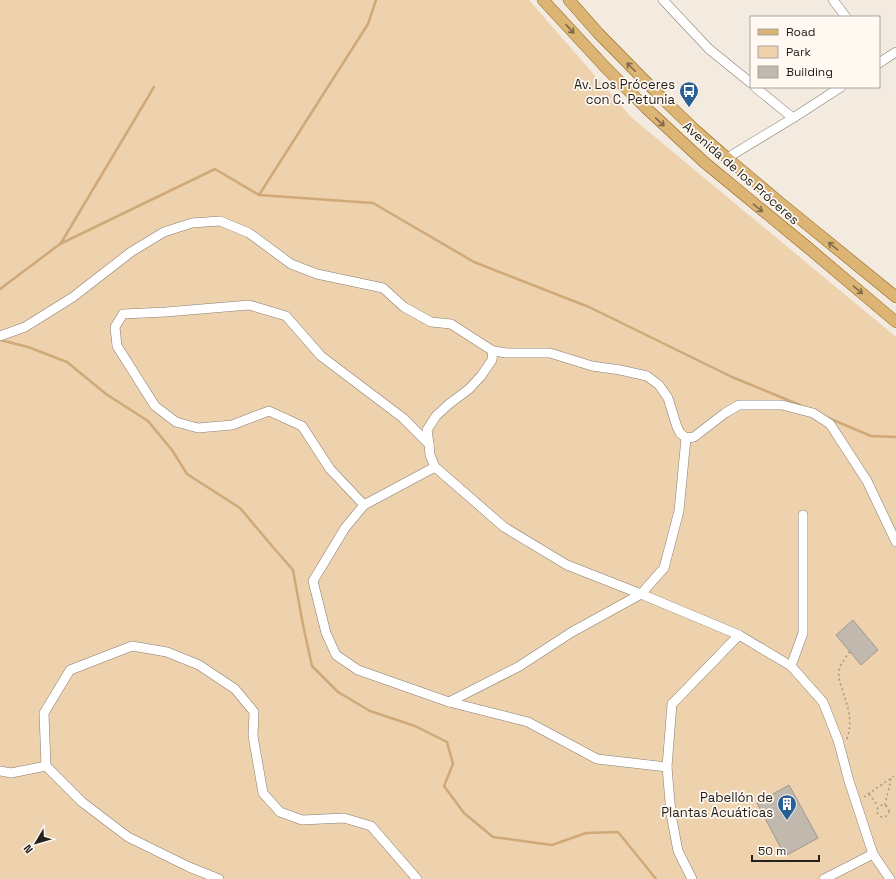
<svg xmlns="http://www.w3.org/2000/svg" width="896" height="879" font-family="'Space Grotesk',sans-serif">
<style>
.green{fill:#eed1ad}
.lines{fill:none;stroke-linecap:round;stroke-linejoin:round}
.stream{stroke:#d0a979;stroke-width:2.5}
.building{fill:#c1b8ae;stroke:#a0988e}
.minor-casing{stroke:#877e74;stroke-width:10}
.major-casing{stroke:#8c601a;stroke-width:12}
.path{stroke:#9f9991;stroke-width:1.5;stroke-dasharray:2 3;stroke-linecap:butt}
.minor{stroke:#fff;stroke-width:9}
.major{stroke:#dcb474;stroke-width:11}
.oneway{stroke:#806b49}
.labels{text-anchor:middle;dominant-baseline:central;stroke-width:3.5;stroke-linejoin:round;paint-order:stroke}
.poi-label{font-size:13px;fill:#25221e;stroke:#fff9f2;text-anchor:end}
.street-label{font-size:13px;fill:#25221e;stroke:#fff9f2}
</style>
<rect width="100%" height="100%" fill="#f4ebe0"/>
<!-- green -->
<path class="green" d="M0,0H529L631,117L896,337V879H0Z"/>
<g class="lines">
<!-- stream -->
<g class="stream">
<path d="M259,195L373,203L474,262L589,307L732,377L800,405"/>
<path d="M61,243L154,87"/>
<path d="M0,289L60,244L215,169L259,195L368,24L376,0"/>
<path d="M0,340L28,347L67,362L106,394L148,421L172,450L187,474L240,508L272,546L293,570L303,625L312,666L338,692L370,711L415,726L447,742L453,764L444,786L464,813L493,837L552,845L586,833L618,832L644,864L656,879"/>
<path d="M826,417L871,436L896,437"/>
</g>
</g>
<!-- building -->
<g class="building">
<path d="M853,620L878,650L861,665L836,635Z"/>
<path d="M789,785L818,838L785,856L757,803Z"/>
</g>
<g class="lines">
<!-- minor casing -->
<g class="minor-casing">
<g id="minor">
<path d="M663,0L709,49L751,83"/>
<path d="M833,0L846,17"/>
<path d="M879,63L896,52"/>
<path d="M755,87L793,118"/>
<path d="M727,158L793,118L841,87"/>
<path d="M0,336L25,327L73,297L131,252L164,232L192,223L220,221L249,233L291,264L317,274L383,288L404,307L431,322L451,324L493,351L507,353H550L592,366L620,370L647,376L659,385L668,398L677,427L680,433L686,438L679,511L664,568L641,594L739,635L791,666L823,702L838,740L849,781L873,854L890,879"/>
<path d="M686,438L694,437L725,413L739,405H782L813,413L830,424L867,481L896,542"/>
<path d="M429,444L427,430L436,416L449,404L469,389L481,376L492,360L493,351"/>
<path d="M364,505L435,467"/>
<path d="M641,594L567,565L504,527L435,467L430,455L429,444L403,418L321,356L286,316L249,305L166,312L123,314L115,327L117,346L155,406L176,422L198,428L232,425L269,411L302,426L330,469L364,505L345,528L313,581L326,633L336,655L358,670L449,702L528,722L597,759L667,767"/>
<path d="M791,666L803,633V515"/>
<path d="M449,702L518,667L572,632L641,594"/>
<path d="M46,766L44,713L70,670L132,646L167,652L199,665L235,689L254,712L253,736L263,793L280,812L302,820L344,818L371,826L417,879"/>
<path d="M0,771L11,773L46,766L82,802L128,837L189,867L219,879"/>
<path d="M692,879L678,851L671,814L667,767L672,704L739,635"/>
<path d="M824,879L873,854"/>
</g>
</g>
<!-- major casing -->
<g class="major-casing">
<g id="major">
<path d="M543,0L607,69L646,108L704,162L806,246L896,322"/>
<path d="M569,0L599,34L663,99L693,128L727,158L783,205L896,297"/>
</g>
</g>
<!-- path -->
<g class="path">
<path d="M847,739C853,720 848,707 842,689C840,683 838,677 839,671C840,664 846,657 850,651"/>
<path d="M869,794L878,806"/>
<path d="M864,797L894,776"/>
<circle cx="883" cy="811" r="6"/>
<path d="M885,805L891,779"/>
</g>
<!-- minor -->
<use href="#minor" class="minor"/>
<!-- major -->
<use href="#major" class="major"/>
</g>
<!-- one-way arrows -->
<defs><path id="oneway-shaft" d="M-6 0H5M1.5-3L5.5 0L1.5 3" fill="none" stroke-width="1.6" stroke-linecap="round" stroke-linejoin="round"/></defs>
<g class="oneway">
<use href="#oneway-shaft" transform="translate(570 29) rotate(47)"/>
<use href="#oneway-shaft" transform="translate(631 67) rotate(-135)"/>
<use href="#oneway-shaft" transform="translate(660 122) rotate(43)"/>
<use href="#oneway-shaft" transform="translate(758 208) rotate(39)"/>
<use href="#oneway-shaft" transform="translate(833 246) rotate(-141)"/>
<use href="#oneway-shaft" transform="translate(858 290) rotate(40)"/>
</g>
<!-- icons -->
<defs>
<g id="bus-pin" transform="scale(1)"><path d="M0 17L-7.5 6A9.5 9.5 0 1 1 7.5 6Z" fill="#285f97" stroke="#fff9f2"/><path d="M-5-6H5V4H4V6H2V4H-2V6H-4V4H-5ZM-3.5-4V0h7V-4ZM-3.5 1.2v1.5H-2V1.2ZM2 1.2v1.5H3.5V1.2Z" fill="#fff"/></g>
<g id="building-pin" transform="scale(1)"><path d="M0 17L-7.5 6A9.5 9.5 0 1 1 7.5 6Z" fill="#285f97" stroke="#fff9f2"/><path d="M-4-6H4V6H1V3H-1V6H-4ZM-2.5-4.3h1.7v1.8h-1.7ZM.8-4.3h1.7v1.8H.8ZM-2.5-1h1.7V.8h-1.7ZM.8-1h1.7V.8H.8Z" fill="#fff"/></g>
</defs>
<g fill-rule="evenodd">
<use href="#bus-pin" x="689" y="91"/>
<use href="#building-pin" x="787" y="804"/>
</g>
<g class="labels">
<!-- poi labels -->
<g class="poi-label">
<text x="675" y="84">Av. Los Próceres<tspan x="675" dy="15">con C. Petunia</tspan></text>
<text x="773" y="797">Pabellón de<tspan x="773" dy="15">Plantas Acuáticas</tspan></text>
</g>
<!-- street labels -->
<g class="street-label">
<text transform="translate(741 173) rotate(41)">Avenida de los Próceres</text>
</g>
</g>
<!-- legend -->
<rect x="750" y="16" width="130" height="72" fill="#fff9f2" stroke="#a8a39d"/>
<rect x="758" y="29" width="20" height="6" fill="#dcb474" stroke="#a8a39d"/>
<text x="786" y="36" font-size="12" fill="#25221e">Road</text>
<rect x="758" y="46" width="20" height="12" fill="#eed1ad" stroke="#a8a39d"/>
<text x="786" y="56" font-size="12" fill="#25221e">Park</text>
<rect x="758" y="66" width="20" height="12" fill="#c1b8ae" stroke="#a8a39d"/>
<text x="786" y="76" font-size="12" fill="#25221e">Building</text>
<!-- north arrow -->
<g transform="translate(36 843) rotate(232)" stroke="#fff9f2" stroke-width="3" paint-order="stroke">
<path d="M0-3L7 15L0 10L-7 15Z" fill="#25221e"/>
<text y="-6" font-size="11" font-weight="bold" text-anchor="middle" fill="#25221e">N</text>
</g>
<!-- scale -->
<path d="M752 855v6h67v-6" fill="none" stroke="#25221e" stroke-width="2"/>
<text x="758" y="855" font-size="12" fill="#25221e" stroke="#fff9f2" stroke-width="3" paint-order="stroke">50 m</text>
</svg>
